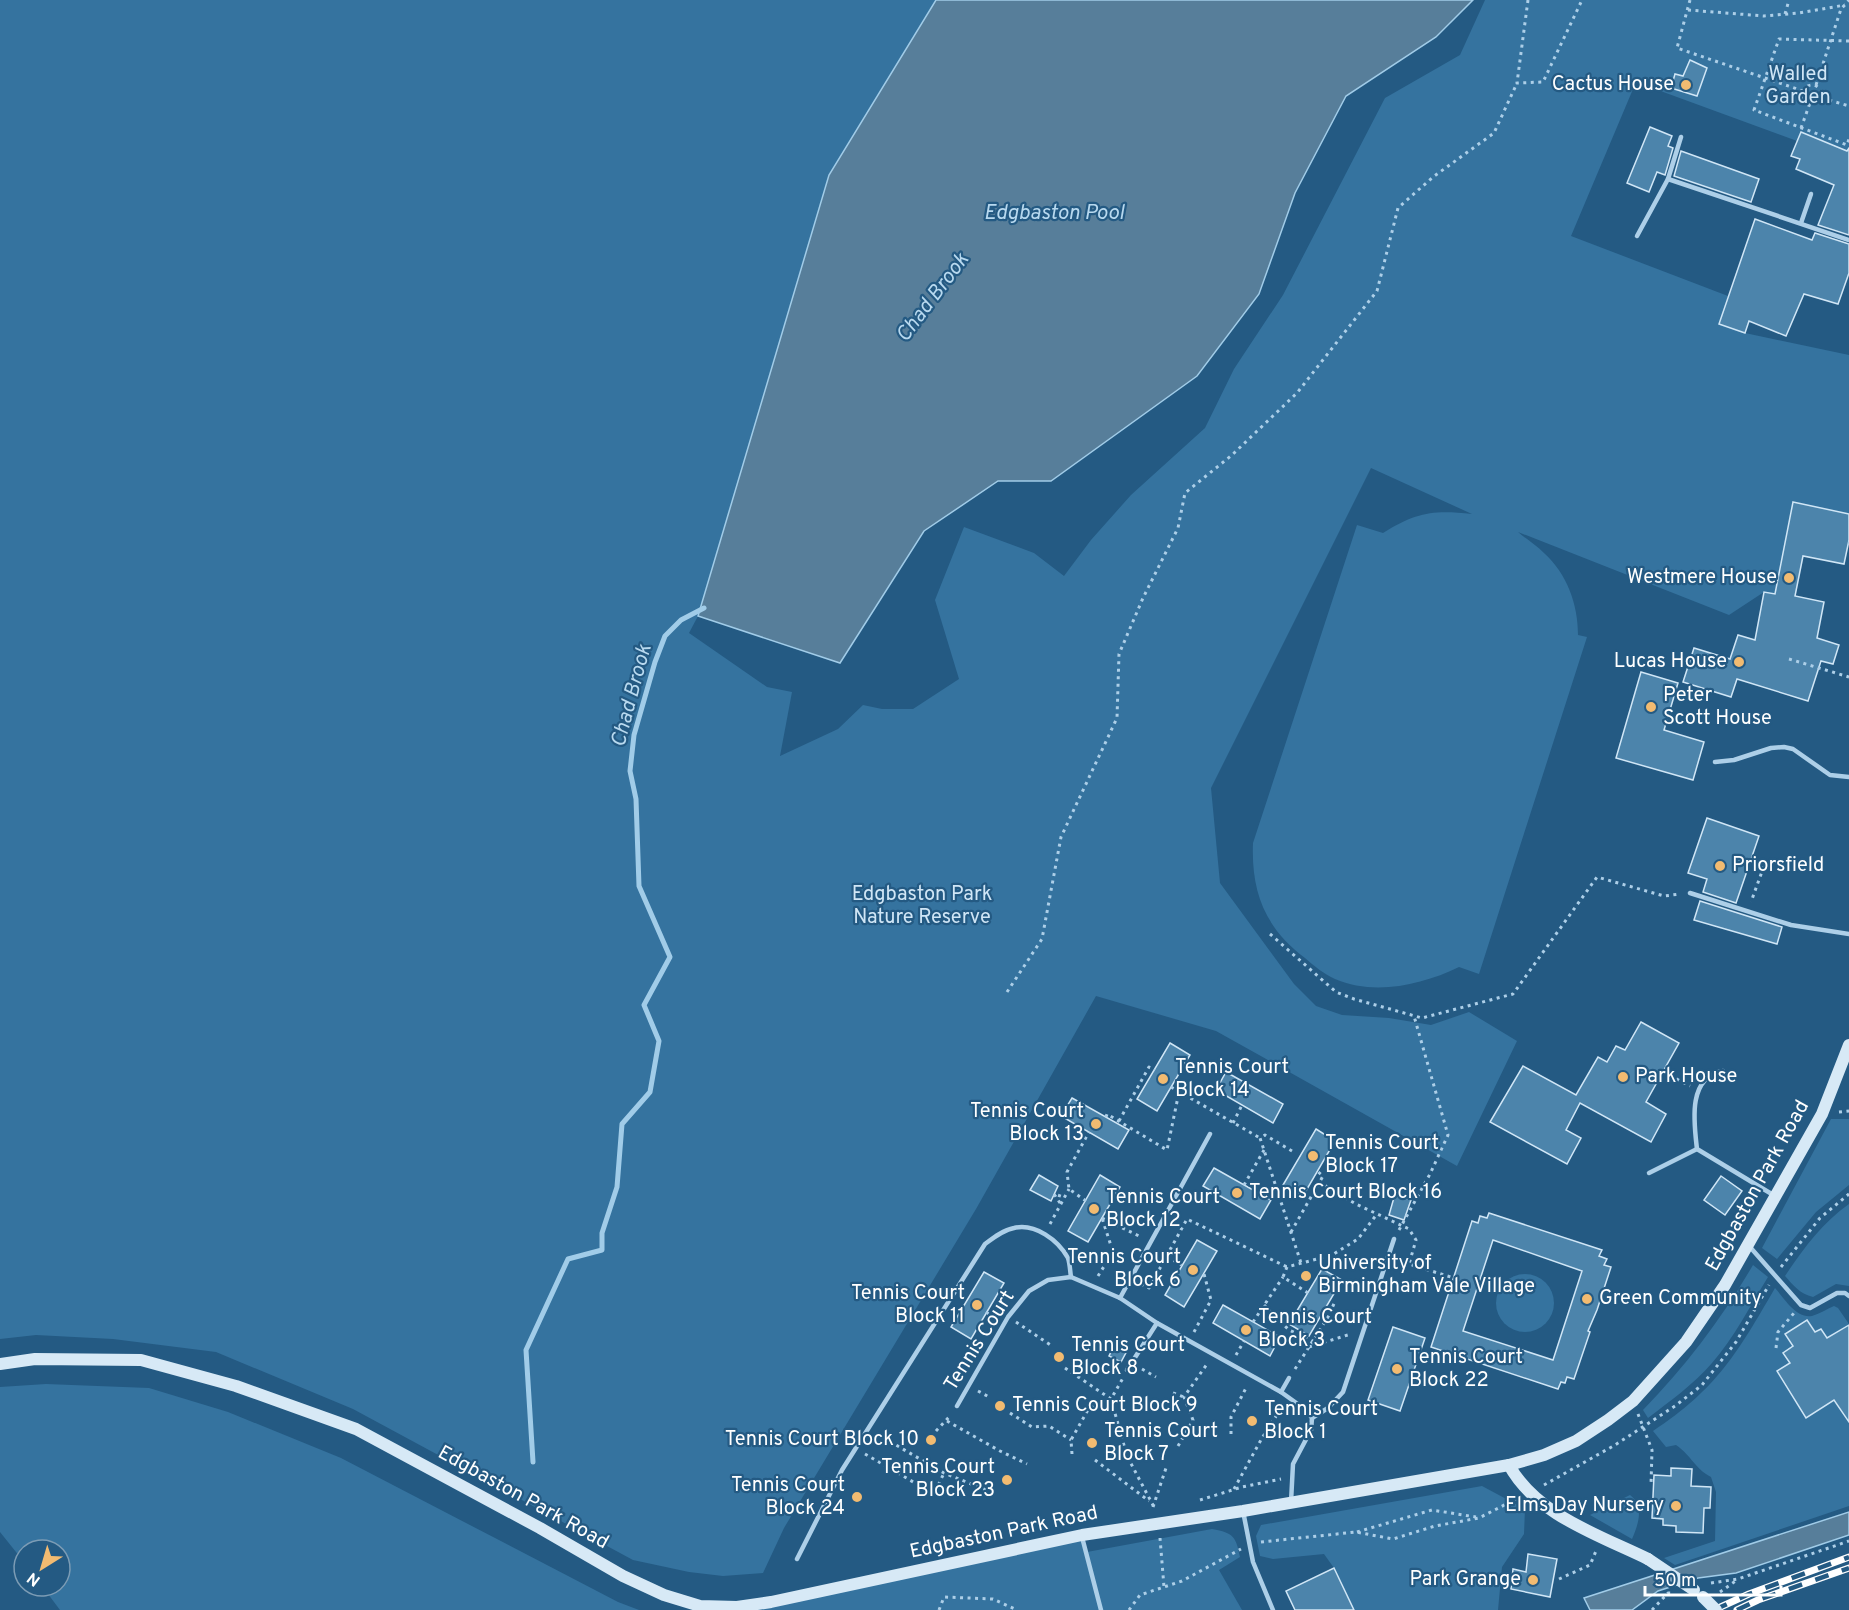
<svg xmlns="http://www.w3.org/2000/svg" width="1849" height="1610" font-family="Overpass,sans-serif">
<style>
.green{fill:#35739f}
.water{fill:#577e9a;stroke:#a1cce8;stroke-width:1.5}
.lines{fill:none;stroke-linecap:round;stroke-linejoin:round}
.stream{stroke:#a1cce8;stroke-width:5}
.building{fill:#4c84ab;stroke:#d0e6f6;stroke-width:1.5;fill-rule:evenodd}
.path{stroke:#adcfe8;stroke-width:3;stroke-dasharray:3 4.5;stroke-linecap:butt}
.lane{stroke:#adcfe8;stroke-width:4.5}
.secondary{stroke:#d7e9f6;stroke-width:12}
.rail-casing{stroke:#fff;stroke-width:7}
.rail{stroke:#245a83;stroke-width:4.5;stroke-dasharray:14;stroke-linecap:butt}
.secondary-bridge{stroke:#d7e9f6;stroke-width:12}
.poi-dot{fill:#f2bb71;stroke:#245a83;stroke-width:2}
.labels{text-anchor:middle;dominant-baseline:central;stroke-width:4.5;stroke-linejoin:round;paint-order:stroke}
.park-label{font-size:20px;fill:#d0e6f6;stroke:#245a83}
.poi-label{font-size:20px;fill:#fff;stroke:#245a83;text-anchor:start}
.street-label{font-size:20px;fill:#fff;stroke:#245a83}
.water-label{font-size:21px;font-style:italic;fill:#b8d9ef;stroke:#245a83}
</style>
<rect width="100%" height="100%" fill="#245a83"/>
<!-- green -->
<g class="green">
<path d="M0,0H936L829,175L698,616L689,633L767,687L792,692L780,756L838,729L863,705L882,709H913L959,679L935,600L964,527L1034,553L1064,576L1091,540L1131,495L1205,428L1234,369L1283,295L1385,98L1460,55L1485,0H1849V160L1636,82L1571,236L1728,296L1719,324L1745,333L1849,355V515L1794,503L1775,594L1764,592L1729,615L1518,532C1526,539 1536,545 1544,553C1567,574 1578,604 1578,635L1587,637L1479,974L1459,967C1422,985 1374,996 1335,979C1324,974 1314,966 1305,958C1265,928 1251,892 1253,843L1357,525L1383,533C1417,512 1433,510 1472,514L1371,468L1211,788L1220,883L1294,984L1316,1006L1342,1015L1389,1018L1431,1025L1469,1012L1517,1041L1457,1166L1216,1031L1096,996L976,1209L784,1528L763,1573L723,1576L689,1572L633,1560L353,1409L216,1352L113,1339L36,1335L0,1339Z"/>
<path d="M1831,1119H1849V1185L1816,1212L1777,1259L1762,1248Z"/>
<path d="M1849,1204V1286L1836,1284L1813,1297C1800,1294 1793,1285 1785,1276C1803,1249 1822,1223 1849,1204Z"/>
<path d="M1753,1265L1768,1277C1750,1306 1734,1338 1712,1363C1693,1385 1670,1401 1648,1418L1643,1410C1686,1366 1722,1318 1753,1265Z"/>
<circle cx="1525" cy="1303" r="29"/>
<path d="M1775,1288C1784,1298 1796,1319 1812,1316C1819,1314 1827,1309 1834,1306L1838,1308L1849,1324V1506L1675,1565L1664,1558L1715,1541L1716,1492L1711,1477C1694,1468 1692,1456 1676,1445L1666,1447L1653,1431C1717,1389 1738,1352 1775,1288Z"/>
<path d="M46,1384L149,1388L228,1412L341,1458L618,1602L639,1610H60L42,1586H60V1550H24V1562L0,1532V1387Z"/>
<path d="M1482,1486L1525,1509L1524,1534L1502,1567L1498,1610H1354L1334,1568L1324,1554L1273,1559L1260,1556L1256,1536L1261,1525Z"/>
<path d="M1630,1495C1645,1506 1638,1525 1632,1539L1590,1515Z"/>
<path d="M1212,1529C1234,1533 1236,1537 1240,1557L1219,1570L1242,1610H694L737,1607L1082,1535L1087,1552Z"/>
</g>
<!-- water -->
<g class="water">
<path d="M936,0H1473L1436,37L1346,96L1295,193L1259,294L1197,376L1051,481H998L924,531L840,663L698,616L829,175Z"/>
<path d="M1849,1512V1535L1736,1573L1698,1578L1658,1591L1632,1610H1590L1584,1598Z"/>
</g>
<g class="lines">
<!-- stream -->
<path class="stream" d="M533,1462L526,1350L568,1259L602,1250V1233L617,1187L622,1124L650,1092L659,1041L644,1005L670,957L639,886L636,799L630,771L634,735L655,662L665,636L681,620L704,608"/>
</g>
<!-- building -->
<g class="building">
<path d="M1690,60L1707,68L1697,96L1671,88L1675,74L1683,76Z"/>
<path d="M1650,127L1672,136L1668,146L1673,148L1665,175L1657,172L1649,192L1627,183Z"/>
<path d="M1801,132L1847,151L1849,148V235L1818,225L1834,185L1796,169L1800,159L1791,156Z"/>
<path d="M1681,151L1759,179L1751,202L1674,176Z"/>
<path d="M1755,219L1812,240L1815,233L1849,244V273L1838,304L1804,294L1786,336L1749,321L1745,333L1719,324Z"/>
<path d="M1793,502L1849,514V540L1844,564L1803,556L1795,596L1824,602L1817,638L1839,645L1833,664L1821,661L1808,701L1737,679L1731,697L1683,682L1694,648L1730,659L1738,635L1755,640L1764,592L1775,594Z"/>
<path d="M1641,672L1678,683L1664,730L1704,742L1693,780L1616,758Z"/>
<path d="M1707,818L1759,836L1736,903L1703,892L1707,879L1688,873Z"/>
<path d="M1700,901L1782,927L1777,944L1694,920Z"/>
<path d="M1641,1022L1679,1043L1646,1102L1666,1114L1651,1142L1580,1103L1566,1130L1581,1138L1567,1164L1490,1122L1523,1066L1576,1095L1598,1057L1607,1062L1616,1046L1625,1050Z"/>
<path d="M1170,1043L1190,1055L1157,1111L1137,1099Z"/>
<path d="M1226,1072L1283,1104L1273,1123L1216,1090Z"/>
<path d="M1072,1098L1129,1130L1118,1149L1061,1116Z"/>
<path d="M1316,1129L1335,1141L1303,1196L1283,1185Z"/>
<path d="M1214,1168L1271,1200L1260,1219L1203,1186Z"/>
<path d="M1039,1175L1058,1186L1051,1201L1030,1190Z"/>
<path d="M1100,1175L1120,1187L1088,1242L1068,1231Z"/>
<path d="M1721,1176L1742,1191L1725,1215L1704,1200Z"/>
<path d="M1395,1194L1411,1200L1404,1220L1389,1215Z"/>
<path d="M1489,1213L1602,1250L1599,1256L1607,1259L1604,1265L1611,1267L1597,1310L1588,1331L1590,1332L1574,1379L1567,1377L1565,1383L1561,1382L1558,1389L1431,1347L1472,1221L1478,1223L1480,1216L1487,1218ZM1493,1240L1582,1271L1553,1360L1463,1331Z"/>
<path d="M1197,1240L1217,1251L1184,1307L1165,1295Z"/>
<path d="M1322,1269L1342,1280L1309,1336L1289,1324Z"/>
<path d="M984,1272L1004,1283L971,1339L951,1327Z"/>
<path d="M1223,1305L1280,1337L1270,1356L1213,1323Z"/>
<path d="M1807,1320L1815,1332L1821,1329L1827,1338L1849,1325V1422L1834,1400L1806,1418L1777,1371L1790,1363L1783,1353L1793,1346L1785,1334Z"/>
<path d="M1393,1327L1425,1338L1400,1411L1368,1400Z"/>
<path d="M1117,1340L1129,1347L1121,1362L1109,1356Z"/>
<path d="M1671,1468L1692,1469L1691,1486L1711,1487L1710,1508H1704L1703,1533L1676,1532V1526L1663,1525V1519L1652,1518L1654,1475L1671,1476Z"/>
<path d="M1528,1554L1557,1559L1550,1597L1511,1589L1513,1569L1526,1572Z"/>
<path d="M1334,1568L1354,1610H1295L1286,1591Z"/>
</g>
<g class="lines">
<!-- path -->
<g class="path">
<path d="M1528,0L1517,83L1543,82L1582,0"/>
<path d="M1690,0L1677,48L1803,91"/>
<path d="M1688,10L1764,16L1799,13L1845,5"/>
<path d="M1785,14L1789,0"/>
<path d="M1849,41L1779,39L1754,110L1847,145L1849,139"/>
<circle cx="1812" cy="94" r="9"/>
<path d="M1816,85L1841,9L1849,0"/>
<path d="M1822,98L1849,106"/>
<path d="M1801,128L1810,103"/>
<path d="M1848,543H1849"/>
<path d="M1789,659L1849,677"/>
<path d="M1751,860L1764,866L1751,902"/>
<path d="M1270,934L1336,992L1354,999L1422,1018L1513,994L1597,877L1664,896L1680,894"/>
<path d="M1007,992L1042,939L1061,837L1117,718L1119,654L1143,598L1178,528L1185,493L1232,455L1297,393L1377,291L1398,208L1433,177L1494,133L1517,83"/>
<path d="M1663,1072L1690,1086"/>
<path d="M1171,1087L1260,1138"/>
<path d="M1839,1112L1849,1111"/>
<path d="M1106,1117L1107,1114L1167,1150L1179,1092"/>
<path d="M1119,1121L1149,1067L1155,1070"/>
<path d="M1233,1123L1242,1105"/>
<path d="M1292,1151L1265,1135L1260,1138L1301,1263"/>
<path d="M1319,1182L1356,1204L1409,1229L1416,1240L1409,1264L1457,1279"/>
<path d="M1244,1185L1264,1150"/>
<path d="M1086,1201L1069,1189L1067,1172L1089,1132"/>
<path d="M1060,1203L1054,1194L1064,1197"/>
<path d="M1102,1218L1141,1237"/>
<path d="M1050,1224L1069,1189"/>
<path d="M1399,1230L1430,1174L1448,1135L1414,1016"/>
<path d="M1291,1232L1323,1176L1317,1171"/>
<path d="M1167,1257L1182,1265"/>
<path d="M1781,1267L1820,1218L1849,1194"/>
<path d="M1098,1276L1113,1252L1102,1218"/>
<path d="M1141,1284L1149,1288L1187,1219L1287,1267"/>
<path d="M1308,1293L1283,1277L1287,1267L1332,1255L1358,1239L1377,1214"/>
<path d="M1264,1305L1289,1330L1313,1341"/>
<path d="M986,1312L995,1318"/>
<path d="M1016,1322L1052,1346"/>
<path d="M1253,1322L1283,1277"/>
<path d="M1194,1332L1211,1300L1204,1274"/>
<path d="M1309,1347L1351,1334"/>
<path d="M1776,1348L1778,1332L1794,1313"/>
<path d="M1236,1355L1244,1341"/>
<path d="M1065,1368L1111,1399L1123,1378"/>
<path d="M1142,1369L1156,1377"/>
<path d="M1295,1369L1335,1306L1328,1303"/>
<path d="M978,1391L991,1398"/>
<path d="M1173,1393L1184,1397"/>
<path d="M1010,1413L1032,1427L1049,1426L1071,1440"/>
<path d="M1638,1414L1652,1450L1651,1485"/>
<path d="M947,1421L1000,1451L1027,1464"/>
<path d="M936,1431L951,1415"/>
<path d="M877,1434L944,1473L996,1494"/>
<path d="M1231,1434V1417L1247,1386"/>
<path d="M1178,1446L1193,1420L1184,1397L1207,1364"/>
<path d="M865,1454L934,1494L944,1473"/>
<path d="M1072,1454L1071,1440L1089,1408L1111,1399L1127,1456L1155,1509"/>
<path d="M1095,1460L1149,1501"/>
<path d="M1544,1485L1615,1445L1675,1406L1702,1385L1736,1342L1769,1285"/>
<path d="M1234,1489L1262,1438L1282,1407"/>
<path d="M1200,1500L1242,1487L1281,1479"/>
<path d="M1153,1507L1167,1465"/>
<path d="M1357,1532L1432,1510L1476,1517"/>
<path d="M1160,1538L1164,1587"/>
<path d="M1261,1542L1356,1532L1393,1539L1435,1526L1479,1518L1516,1499"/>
<path d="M1559,1579L1590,1565L1596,1551"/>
<path d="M1711,1583L1738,1579L1849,1541"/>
<path d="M1720,1592L1737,1580"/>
<path d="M939,1610L944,1597L993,1599L1017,1610"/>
<path d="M1129,1610L1140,1595L1182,1581L1241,1549"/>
<path d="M1652,1610L1668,1593H1672"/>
</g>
<!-- lane -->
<g class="lane">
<path d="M1681,137L1668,179L1849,240"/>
<path d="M1801,223L1811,194"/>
<path d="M1637,236L1668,179"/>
<path d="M1715,762L1734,760L1771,748L1784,747L1793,749L1830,775L1849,777"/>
<path d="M1690,893L1791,925L1849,934"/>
<path d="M1723,1071C1687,1077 1694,1123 1697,1149L1775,1196"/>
<path d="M1649,1173L1697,1149"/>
<path d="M1750,1247L1801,1305L1810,1308L1837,1293H1845L1849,1296"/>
<path d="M1120,1298L1210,1134"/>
<path d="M1127,1370L1157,1323"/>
<path d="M1281,1392L1289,1378"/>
<path d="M957,1406L1008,1317L1029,1291L1048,1280L1071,1277L1120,1298L1157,1323L1281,1392L1306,1410L1312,1418L1311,1430L1293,1464L1291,1502"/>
<path d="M1312,1418L1328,1408L1343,1392L1394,1239"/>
<path d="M1243,1511L1253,1562L1273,1610"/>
<path d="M1082,1537L1101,1610"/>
<path d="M797,1559L842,1470L985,1244C993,1238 1003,1230 1014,1228C1035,1223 1058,1240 1068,1258C1070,1264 1070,1271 1071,1277"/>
</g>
<!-- secondary -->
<g class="secondary">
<path d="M0,1364L35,1359L141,1360L236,1386L356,1429L540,1528L623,1576L664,1595L700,1606L737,1607L771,1602L1082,1535L1243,1511L1509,1465L1544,1455L1576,1441L1608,1420L1633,1401L1686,1342L1725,1285L1822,1114L1849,1045"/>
<path d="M1509,1465C1536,1515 1599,1535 1648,1559"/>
</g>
<!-- rail casing -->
<g class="rail-casing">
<g id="rail">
<path d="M1714,1610L1749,1594L1849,1557"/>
<path d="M1737,1610L1758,1600L1849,1568"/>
</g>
</g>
<!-- rail -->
<use href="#rail" class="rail"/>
<!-- secondary-bridge -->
<g class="secondary-bridge">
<path d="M1648,1559L1694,1590"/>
<path d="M1703,1597L1716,1610"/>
</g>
</g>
<!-- markers -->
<g class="poi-dot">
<circle cx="1686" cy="85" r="6"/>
<circle cx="1789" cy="578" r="6"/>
<circle cx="1739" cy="662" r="6"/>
<circle cx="1651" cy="707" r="6"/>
<circle cx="1720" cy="866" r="6"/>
<circle cx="1623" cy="1077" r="6"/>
<circle cx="1163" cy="1079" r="6"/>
<circle cx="1096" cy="1124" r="6"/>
<circle cx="1313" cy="1156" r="6"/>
<circle cx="1237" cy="1193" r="6"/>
<circle cx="1094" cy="1209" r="6"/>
<circle cx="1193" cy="1270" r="6"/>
<circle cx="1306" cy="1276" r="6"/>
<circle cx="1587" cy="1299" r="6"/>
<circle cx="977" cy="1305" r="6"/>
<circle cx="1246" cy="1330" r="6"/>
<circle cx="1059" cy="1357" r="6"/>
<circle cx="1397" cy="1369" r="6"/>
<circle cx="1000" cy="1406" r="6"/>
<circle cx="1252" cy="1421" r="6"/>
<circle cx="931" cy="1440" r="6"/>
<circle cx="1092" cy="1443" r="6"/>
<circle cx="1007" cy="1480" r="6"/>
<circle cx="857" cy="1497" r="6"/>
<circle cx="1676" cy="1506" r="6"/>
<circle cx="1533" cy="1580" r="6"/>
</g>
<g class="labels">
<!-- park labels -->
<g class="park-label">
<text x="1798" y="75">Walled<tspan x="1798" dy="23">Garden</tspan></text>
<text x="922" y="895">Edgbaston Park<tspan x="922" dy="23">Nature Reserve</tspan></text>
</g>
<!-- poi labels -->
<g class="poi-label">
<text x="1674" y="85" text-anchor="end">Cactus House</text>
<text x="1777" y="578" text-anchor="end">Westmere House</text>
<text x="1727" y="662" text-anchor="end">Lucas House</text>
<text x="1663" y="696">Peter<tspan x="1663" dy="23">Scott House</tspan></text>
<text x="1732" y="866">Priorsfield</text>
<text x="1175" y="1068">Tennis Court<tspan x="1175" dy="23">Block 14</tspan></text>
<text x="1635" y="1077">Park House</text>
<text x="1084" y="1112" text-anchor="end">Tennis Court<tspan x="1084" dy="23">Block 13</tspan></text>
<text x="1325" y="1144">Tennis Court<tspan x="1325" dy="23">Block 17</tspan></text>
<text x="1249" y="1193">Tennis Court Block 16</text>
<text x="1106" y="1198">Tennis Court<tspan x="1106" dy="23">Block 12</tspan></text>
<text x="1181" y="1258" text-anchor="end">Tennis Court<tspan x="1181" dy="23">Block 6</tspan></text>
<text x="1318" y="1264">University of<tspan x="1318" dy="23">Birmingham Vale Village</tspan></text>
<text x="965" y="1294" text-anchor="end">Tennis Court<tspan x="965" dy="23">Block 11</tspan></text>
<text x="1599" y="1299">Green Community</text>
<text x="1258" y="1318">Tennis Court<tspan x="1258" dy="23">Block 3</tspan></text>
<text x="1071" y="1346">Tennis Court<tspan x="1071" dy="23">Block 8</tspan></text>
<text x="1409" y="1358">Tennis Court<tspan x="1409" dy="23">Block 22</tspan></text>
<text x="1012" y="1406">Tennis Court Block 9</text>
<text x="1264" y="1410">Tennis Court<tspan x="1264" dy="23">Block 1</tspan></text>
<text x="1104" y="1432">Tennis Court<tspan x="1104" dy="23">Block 7</tspan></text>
<text x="919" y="1440" text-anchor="end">Tennis Court Block 10</text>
<text x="995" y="1468" text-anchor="end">Tennis Court<tspan x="995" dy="23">Block 23</tspan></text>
<text x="845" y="1486" text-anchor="end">Tennis Court<tspan x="845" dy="23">Block 24</tspan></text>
<text x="1664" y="1506" text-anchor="end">Elms Day Nursery</text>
<text x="1521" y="1580" text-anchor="end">Park Grange</text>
</g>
<!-- street labels -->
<g class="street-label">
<text transform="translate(1758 1186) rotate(-61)">Edgbaston Park Road</text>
<text transform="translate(980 1341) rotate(-58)">Tennis Court</text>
<text transform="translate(523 1498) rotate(29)">Edgbaston Park Road</text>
<text transform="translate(1004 1533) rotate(-12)">Edgbaston Park Road</text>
</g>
<!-- water labels -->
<g class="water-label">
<text x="1054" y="213">Edgbaston Pool</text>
<text transform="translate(933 298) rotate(-53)">Chad Brook</text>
<text transform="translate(632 696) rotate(-75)">Chad Brook</text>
</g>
</g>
<!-- north arrow -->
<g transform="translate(42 1568) rotate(217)"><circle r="28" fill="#245a83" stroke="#7c9cb5" stroke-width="1.5"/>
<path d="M0-4.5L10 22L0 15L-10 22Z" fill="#f2bb71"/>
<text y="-9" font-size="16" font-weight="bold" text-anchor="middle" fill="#ffffff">N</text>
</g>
<!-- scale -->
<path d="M1645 1586v9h136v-9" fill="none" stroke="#ffffff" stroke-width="3"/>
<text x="1654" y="1586" font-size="18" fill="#ffffff" stroke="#245a83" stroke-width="4.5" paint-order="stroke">50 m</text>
</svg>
